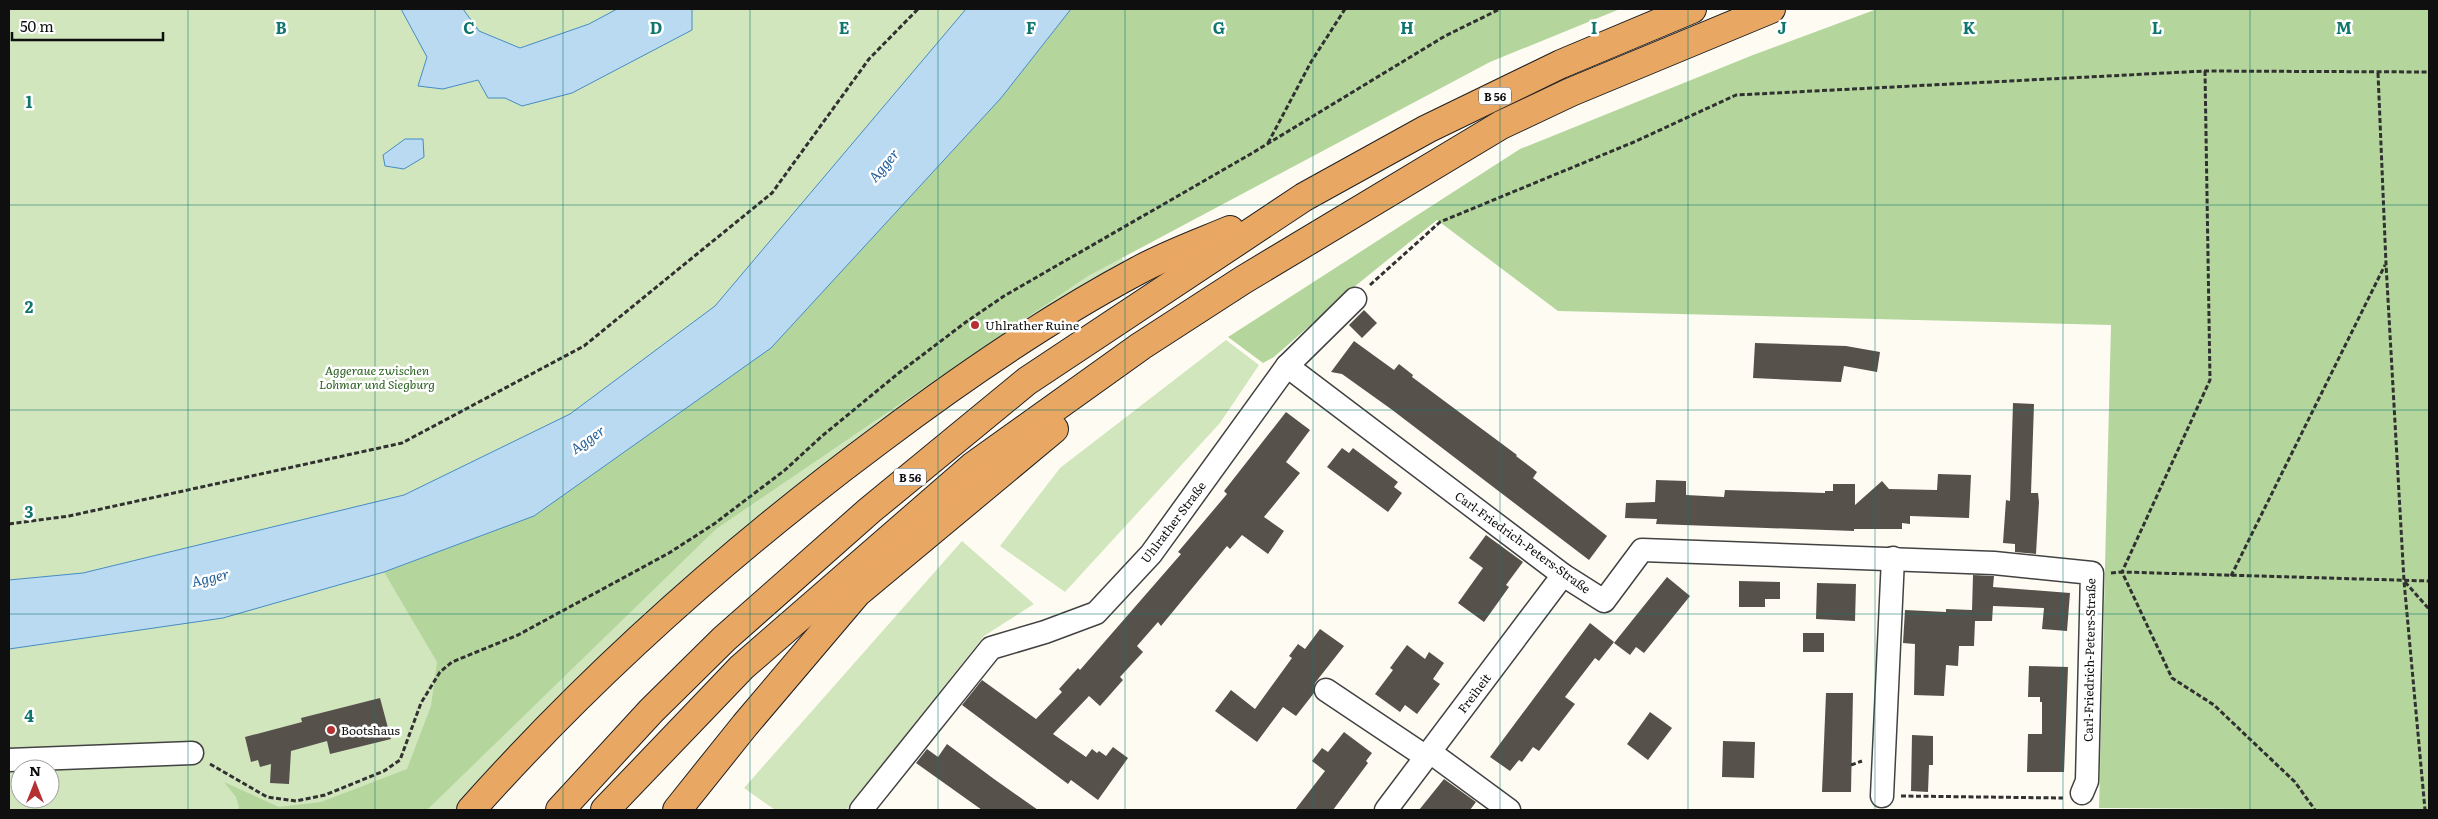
<svg xmlns="http://www.w3.org/2000/svg" width="2438" height="819" font-family="Literata,serif">
<style>
.green{fill:#d1e6bd;fill-rule:evenodd}
.forest{fill:#b4d69d}
.water{fill:#badaf2;stroke:#468cc4}
.building{fill:#57514c}
.lines{fill:none;stroke-linecap:round;stroke-linejoin:round}
.minor-casing{stroke:#424242;stroke-width:25}
.highway-casing{stroke:#202020;stroke-width:30}
.path{stroke:#313131;stroke-width:3;stroke-dasharray:5 2.5;stroke-linecap:butt}
.minor{stroke:#fff;stroke-width:22}
.highway{stroke:#e9a764;stroke-width:28}
.grid{fill:none;stroke:#0f766e;stroke-width:1;stroke-opacity:0.55}
.poi-dot{fill:#b53031;stroke:#fff;stroke-width:2}
.labels{text-anchor:middle;dominant-baseline:central;stroke-width:5;stroke-linejoin:round;paint-order:stroke}
.shield{fill:#fff;stroke:#575757;stroke-width:1}
.shield-label{font-size:11px;font-weight:bold;fill:#0f0f0f}
.poi-label{font-size:12px;fill:#0f0f0f;stroke:#fff;text-anchor:start}
.park-label{font-size:12px;font-style:italic;fill:#2d6223;stroke:#fff}
.street-label{font-size:12px;fill:#0f0f0f;stroke:#fff}
.water-label{font-size:14px;font-style:italic;fill:#215e98;stroke:#fff}
.grid-label{font-size:16px;text-anchor:middle;font-weight:bold;fill:#0f766e;stroke:#fff;stroke-width:5;stroke-linejoin:round;paint-order:stroke}
</style>
<rect width="100%" height="100%" fill="#fefcf2"/>
<!-- green -->
<g class="green">
<path d="M9,9H1546L1112,242L1128,268L852,448L469,810H9ZM20,769H50V799H20Z"/>
<path d="M1226,340L1259,365L1220,423L1065,592L1000,546L1060,468Z"/>
<path d="M962,541L1034,604L984,636L846,810H775L744,788Z"/>
</g>
<!-- forest -->
<g class="forest">
<path d="M1071,9H1620L1490,62L1088,276L716,529L427,810H238L239,807L236,797L224,782L279,807L321,802L407,769L431,706L437,662L384,572L534,516L1001,98Z"/>
<path d="M1877,9H2429V810L2099,808L2111,325L1558,311L1437,220L1354,287L1274,357L1263,363L1228,337L1520,149L1753,55Z"/>
</g>
<!-- water -->
<g class="water">
<path d="M401,9H463L479,31L520,48L589,24L617,9H692V30L572,93L522,106L505,98H488L478,80L443,89L418,86L427,57Z"/>
<path d="M966,9H1071L1001,98L771,348L534,516L384,572L223,618L9,649V580L83,573L404,495L570,414L715,306Z"/>
<path d="M405,139H423L424,157L404,169L385,166L383,155Z"/>
</g>
<!-- building -->
<g class="building">
<path d="M1364,310L1377,323L1362,338L1349,325Z"/>
<path d="M1354,341L1394,370L1399,364L1413,375L1412,377L1517,455L1516,456L1537,472L1533,478L1607,536L1589,560L1391,409L1342,374L1331,372Z"/>
<path d="M1755,343L1846,346L1880,352L1877,372L1844,366L1841,382L1753,378Z"/>
<path d="M2013,403L2034,404L2031,493H2038L2039,502L2036,554L2015,552V544L2003,543L2006,500L2010,501Z"/>
<path d="M1286,412L1310,430L1286,462L1300,473L1264,517L1284,531L1268,554L1242,535L1230,549L1227,546L1161,626L1158,622L1137,646L1143,652L1120,677L1123,680L1100,706L1089,696L1053,734L1086,757L1092,749L1097,753L1099,751L1106,756L1113,747L1128,758L1098,800L1071,780L1068,784L962,705L982,680L1036,719L1062,692L1059,689L1078,668L1080,670L1181,554L1178,552L1227,494L1224,491Z"/>
<path d="M1342,448L1349,453L1353,448L1398,482L1394,487L1402,493L1388,512L1327,467Z"/>
<path d="M1938,474L1971,475L1969,518L1910,516V524L1902,523V529H1854V531L1656,524L1657,519L1625,518L1626,503L1655,502L1656,480L1686,481V495L1724,497L1725,490L1825,493V491H1833V484H1855V505L1882,481L1889,489L1937,490Z"/>
<path d="M1486,535L1523,562L1506,585L1509,587L1484,622L1458,603L1483,568L1469,558Z"/>
<path d="M1973,575L1994,576L1993,587L2070,593L2067,631L2042,629L2044,608L1993,606L1992,621H1975L1974,646H1959L1958,666L1946,665L1944,696L1914,695L1915,644L1903,643L1905,610L1946,612V609L1972,610Z"/>
<path d="M1667,577L1690,596L1644,653L1636,647L1630,655L1614,643Z"/>
<path d="M1739,581L1780,582V599H1765V607H1739Z"/>
<path d="M1817,583L1856,584L1855,621L1816,619Z"/>
<path d="M1590,623L1614,642L1599,661L1595,658L1565,697L1575,704L1539,751L1533,747L1522,762L1519,760L1510,771L1490,757Z"/>
<path d="M1320,629L1344,646L1315,683L1314,693L1296,716L1283,707L1257,742L1215,711L1231,690L1255,709L1292,658L1289,656L1298,644L1305,649Z"/>
<rect x="1803" y="633" width="21" height="19"/>
<path d="M1407,645L1425,659L1429,652L1444,663L1433,679L1440,684L1417,714L1405,705L1400,712L1375,694L1393,670L1390,668Z"/>
<path d="M2029,666L2068,667L2064,772H2027L2028,734H2042V702H2040V697H2028Z"/>
<path d="M1826,693H1853L1851,792H1822Z"/>
<path d="M380,698L391,739L330,754L327,741L291,751L289,784L270,783L271,764L260,767L258,760L251,762L245,737L302,722L301,718Z"/>
<path d="M1650,712L1672,728L1648,760L1627,744Z"/>
<path d="M1344,732L1372,753L1366,761L1368,763L1333,810H1295L1325,771L1312,761L1322,748L1328,752Z"/>
<path d="M1912,735L1933,736V765H1929L1928,792L1911,791Z"/>
<path d="M1723,741L1755,742L1754,778L1722,777Z"/>
<path d="M947,744L994,779L1038,810H982L916,763L927,749L938,757Z"/>
<path d="M1444,779L1476,802L1470,810H1419Z"/>
</g>
<g class="lines">
<!-- minor casing -->
<g class="minor-casing">
<g id="minor">
<path d="M1287,366L1563,575L1604,601L1642,550L1994,563L2092,573L2087,781L2082,793"/>
<path d="M1326,690L1426,757"/>
<path d="M1430,752L1509,810"/>
<path d="M9,760L192,753"/>
<path d="M1882,796L1893,558"/>
<path d="M861,810L991,648L1045,632L1096,613L1151,554L1287,366L1355,299"/>
<path d="M1386,810L1563,575"/>
</g>
</g>
<!-- highway casing -->
<g class="highway-casing">
<g id="highway">
<path d="M471,810C594,672 734,548 882,438C963,377 1047,319 1137,271C1166,255 1199,243 1230,230"/>
<path d="M560,810L651,711L724,639L870,510L1027,381L1304,197L1427,129L1561,64L1692,9"/>
<path d="M605,810L742,667L972,467L1141,346L1243,280L1501,125L1571,92L1771,9"/>
<path d="M677,810L745,725L857,593L1054,429"/>
</g>
</g>
<!-- path -->
<g class="path">
<path d="M2205,71L2210,380L2122,572L2429,581"/>
<path d="M2378,73L2386,264L2404,581L2425,810"/>
<path d="M1268,143L1311,62L1345,9"/>
<path d="M1370,285L1440,222L1634,142L1736,95L2205,71L2429,72"/>
<path d="M9,524L69,516L402,443L584,346L772,193L869,59L918,9"/>
<path d="M2111,573L2122,572L2172,678L2214,705L2295,782L2315,810"/>
<path d="M2231,576L2385,265"/>
<path d="M2405,582L2429,609"/>
<path d="M210,764L267,797L296,801L325,795L384,771L400,760L421,703L440,672L452,662L518,635L669,553L714,524L785,470L822,436L900,372L966,322L1004,296L1249,155L1445,36L1500,9"/>
<path d="M1851,765L1862,761"/>
<path d="M1901,796L2063,798"/>
</g>
<!-- minor -->
<use href="#minor" class="minor"/>
<!-- highway -->
<use href="#highway" class="highway"/>
</g>
<!-- grid -->
<path class="grid" d="M188,9V810M375,9V810M563,9V810M750,9V810M938,9V810M1125,9V810M1313,9V810M1500,9V810M1688,9V810M1875,9V810M2063,9V810M2250,9V810M9,205H2429M9,410H2429M9,614H2429"/>
<!-- markers -->
<g class="poi-dot">
<circle cx="975" cy="325" r="5"/>
<circle cx="331" cy="730" r="5"/>
</g>
<g class="labels">
<!-- shield labels -->
<g class="shield">
<rect x="1479" y="87.5" width="32" height="17" rx="4"/>
<rect x="894" y="468.5" width="32" height="17" rx="4"/>
</g>
<g class="shield-label">
<text x="1495" y="96">B 56</text>
<text x="910" y="477">B 56</text>
</g>
<!-- poi labels -->
<g class="poi-label">
<text x="985" y="325">Uhlrather Ruine</text>
<text x="341" y="730">Bootshaus</text>
</g>
<!-- park labels -->
<g class="park-label">
<text x="377" y="370">Aggeraue zwischen<tspan x="377" dy="14">Lohmar und Siegburg</tspan></text>
</g>
<!-- street labels -->
<g class="street-label">
<text transform="translate(1173 522) rotate(-53)">Uhlrather Straße</text>
<text transform="translate(1523 542) rotate(36)">Carl-Friedrich-Peters-Straße</text>
<text transform="translate(2089 660) rotate(-89)">Carl-Friedrich-Peters-Straße</text>
<text transform="translate(1474 693) rotate(-53)">Freiheit</text>
</g>
<!-- water labels -->
<g class="water-label">
<text transform="translate(883 165) rotate(-50)">Agger</text>
<text transform="translate(587 439) rotate(-35)">Agger</text>
<text transform="translate(210 577) rotate(-13)">Agger</text>
</g>
</g>
<g class="grid-label">
<text x="281" y="34">B</text>
<text x="469" y="34">C</text>
<text x="656" y="34">D</text>
<text x="844" y="34">E</text>
<text x="1031" y="34">F</text>
<text x="1219" y="34">G</text>
<text x="1407" y="34">H</text>
<text x="1594" y="34">I</text>
<text x="1782" y="34">J</text>
<text x="1969" y="34">K</text>
<text x="2157" y="34">L</text>
<text x="2344" y="34">M</text>
<text x="29" y="108">1</text>
<text x="29" y="313">2</text>
<text x="29" y="518">3</text>
<text x="29" y="722">4</text>
</g>
<!-- border -->
<rect width="2438" height="819" fill="none" stroke="#0f0f0f" stroke-width="20"/>
<!-- north arrow -->
<g transform="translate(35 784)"><circle r="24" fill="#ffffff" stroke="#9f9f9f"/>
<path d="M0-4L9 19L0 12L-9 19Z" fill="#b53031"/>
<text y="-8" font-size="14" font-weight="bold" text-anchor="middle" fill="#0f0f0f">N</text>
</g>
<!-- scale -->
<path d="M12 32v8h151v-8" fill="none" stroke="#0f0f0f" stroke-width="2.5"/>
<text x="20" y="32" font-size="15" fill="#0f0f0f" stroke="#ffffff" stroke-width="4" paint-order="stroke">50 m</text>
</svg>
